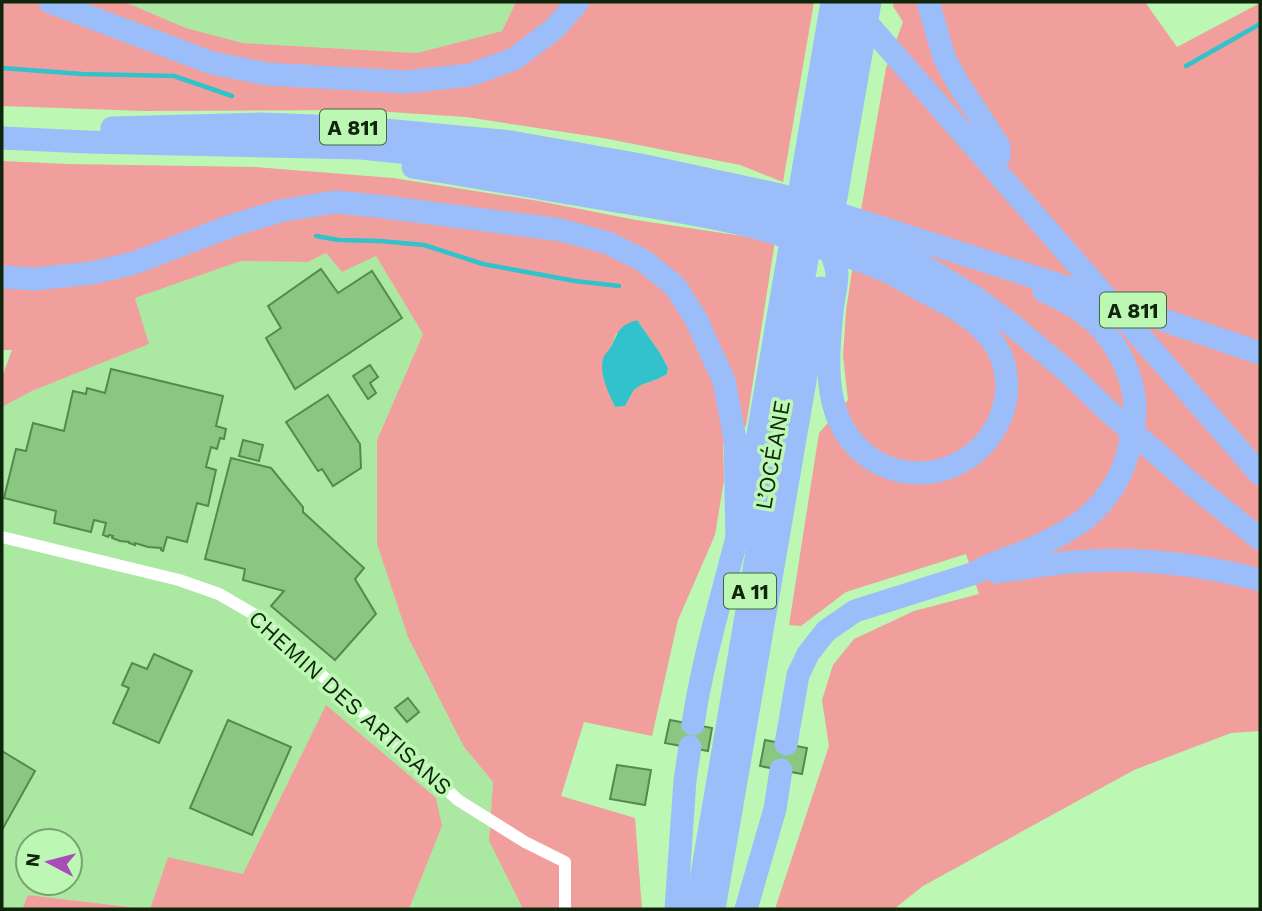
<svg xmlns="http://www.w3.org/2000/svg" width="1262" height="911" font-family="'Work Sans',sans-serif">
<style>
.built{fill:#abe9a3;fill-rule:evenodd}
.green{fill:#f09f9d;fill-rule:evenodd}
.water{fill:#32c2cb}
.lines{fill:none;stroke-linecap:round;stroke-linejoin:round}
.stream{stroke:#32c2cb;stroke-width:4.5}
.building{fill:#8ac881;stroke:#558a4d;stroke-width:2}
.street{stroke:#fff;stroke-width:12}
.highway{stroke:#9bbefb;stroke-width:23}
.labels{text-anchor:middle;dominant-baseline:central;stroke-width:7;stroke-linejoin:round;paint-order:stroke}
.shield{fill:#bdf7b4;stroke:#43643e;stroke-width:2}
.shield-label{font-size:21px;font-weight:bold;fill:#0f250c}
.street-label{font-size:23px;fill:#0f250c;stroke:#bdf7b4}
</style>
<rect width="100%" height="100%" fill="#bdf7b4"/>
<!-- built -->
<g class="built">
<path d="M125,2H516L502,31L417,53L243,43L186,28Z"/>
<path d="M326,253L342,272L376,256L423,334L377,440L464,747L493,782L489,841L523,909H409L442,826L243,875L168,857L150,909L28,895L22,909H2V407L32,391L148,344L135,298L241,261L308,262ZM28,841H70V883H28Z"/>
</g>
<!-- green -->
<g class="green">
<path d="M2,2H125L186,28L243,43L417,53L502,31L516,2H814L783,182L740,165L603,138L466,117L359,110L145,111L2,106Z"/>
<path d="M894,2H1145L1177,47L1260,3V167L1258,168L1260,171V731L1231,733L1134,770L923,886L894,909H775L829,746L822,700L833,665L854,639L914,611L979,594L966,554L846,592L801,626L789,625L819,433L848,400L843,356L846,311L861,210L886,68L903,22L893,6Z"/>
<path d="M2,161L68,164L255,167L393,178L539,201L636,220L775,241L746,426L723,444L724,480L715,535L678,620L652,736L584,722L561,796L635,818L642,909H523L489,841L493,782L464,747L408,637L377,544V440L423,334L376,256L342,272L326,253L308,262L241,261L135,298L149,344L32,391L2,407V377L12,350H2ZM637,320L660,353L668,368L667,374C657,381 643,382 634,390C631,394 628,401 625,406L615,407L603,377V359L611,347L616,334Z"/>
<path d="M326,705L436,798L442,826L409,909H150L168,857L243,874Z"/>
<path d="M28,895L147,909H22Z"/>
</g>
<!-- water -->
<path class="water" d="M637,320L660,353L668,368L667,374C657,381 643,382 634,390C631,394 628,401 625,406L615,407C609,393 599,375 603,359C604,354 610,350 612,345C619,330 620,325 637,320Z"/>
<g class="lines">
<!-- stream -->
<g class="stream">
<path d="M1186,66L1260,24"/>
<path d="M2,68L82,74L174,76L232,96"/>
<path d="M316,236L339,240L380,241L424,245L483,264L575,281L619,286"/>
</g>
</g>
<!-- building -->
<g class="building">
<path d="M321,269L338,293L372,271L402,318L295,389L266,338L281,328L268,306Z"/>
<path d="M370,365L378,377L370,383L376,393L368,399L353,376Z"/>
<path d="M111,369L223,396L216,426L226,429L224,439L220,438L217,449L211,447L206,467L216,470L208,506L197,503L187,542L167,537L163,551L161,550V548L148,547L135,543V545L129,543V542L120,541L112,538L113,536L109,535L108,537L103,535L106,523L94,520L91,532L54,523L56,511L4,498L16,449L26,451L33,423L64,431L73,391L86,394L87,388L105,393Z"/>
<path d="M328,395L360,444L361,468L333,486L322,469L318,471L286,422Z"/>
<path d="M243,440L263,445L259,461L239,456Z"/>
<path d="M231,458L271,468L303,507V512L364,568L355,579L376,614L335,660L271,606L284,591L243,580L245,569L205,559Z"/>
<path d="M154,654L192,671L159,743L113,723L129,688L122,685L132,663L147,669Z"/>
<path d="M408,698L419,712L407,722L395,708Z"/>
<path d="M228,720L291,747L252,835L190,808Z"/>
<path d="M670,720L712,728L708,751L665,743Z"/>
<path d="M765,740L807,748L802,774L760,766Z"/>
<path d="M2,751L35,771L2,830Z"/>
<path d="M617,765L651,770L645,805L610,799Z"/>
</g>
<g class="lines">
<!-- street -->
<path class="street" d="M2,537L179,580L219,594L257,616L458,800L525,842L565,862V909"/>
<!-- highway -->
<g class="highway">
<path d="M50,2L212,63L267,74L405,82L470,75L514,59L554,29L578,2"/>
<path d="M928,2L944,57L956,80L999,146V156"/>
<path d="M860,15L1260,474"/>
<path d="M112,128L262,124L364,128L511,142L641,165L780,195L1090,295L1260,353"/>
<path d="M2,138L88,142L361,148L477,160L607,179L640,185L752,210L861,241L897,253L922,265L973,296L1011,324L1068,372L1105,408L1194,486L1260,539"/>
<path d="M413,167C467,175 520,185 574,194C633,204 692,212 750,226C771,231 792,239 813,245C837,253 861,260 884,270C898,276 910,284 923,291C950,305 979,319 996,346C1006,363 1009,384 1005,403C992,462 925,492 873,460C821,426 827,365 832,312C833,300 837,286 837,274C836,264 831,252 828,242"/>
<path d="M831,226L870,2"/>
<path d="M2,277L35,279L92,273L134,263L231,226L280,211L335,202L377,206L561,230L608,243L644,261L675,286L696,319L724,381L735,439L737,541"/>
<path d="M996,572C1021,569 1046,564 1071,562C1134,557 1200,564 1260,580"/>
<path d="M693,724C705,644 732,566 749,487L832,2"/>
<path d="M786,744L798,675L808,654L826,631L855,611L975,573C992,562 1006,559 1024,552C1045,543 1066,533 1085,519C1110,498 1126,470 1131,438C1133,429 1135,420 1135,411C1135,373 1113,333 1081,311C1070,303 1057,297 1044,291"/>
<path d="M676,909L685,780L690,747"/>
<path d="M696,909L851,2"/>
<path d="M714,909L821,288"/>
<path d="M746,909L775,809L781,770"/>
</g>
</g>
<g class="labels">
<!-- shield labels -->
<g class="shield">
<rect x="320" y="109.5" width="66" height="35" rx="5"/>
<rect x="1100" y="292.5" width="66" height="35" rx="5"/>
<rect x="724" y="573.5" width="52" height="35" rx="5"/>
</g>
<g class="shield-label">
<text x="353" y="127">A 811</text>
<text x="1133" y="310">A 811</text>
<text x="750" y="591">A 11</text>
</g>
<!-- street labels -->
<g class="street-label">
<text transform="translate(773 455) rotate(-80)">L’OCÉANE</text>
<text transform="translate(350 703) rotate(42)">CHEMIN DES ARTISANS</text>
</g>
</g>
<!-- border -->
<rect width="1262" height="911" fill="none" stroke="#0f250c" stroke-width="7"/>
<!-- north arrow -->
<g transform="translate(49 862) rotate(277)"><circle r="33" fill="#bdf7b4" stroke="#77a371" stroke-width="2"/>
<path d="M0-5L12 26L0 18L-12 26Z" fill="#a84db8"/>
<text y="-10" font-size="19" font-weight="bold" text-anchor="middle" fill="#0f250c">N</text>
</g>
</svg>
